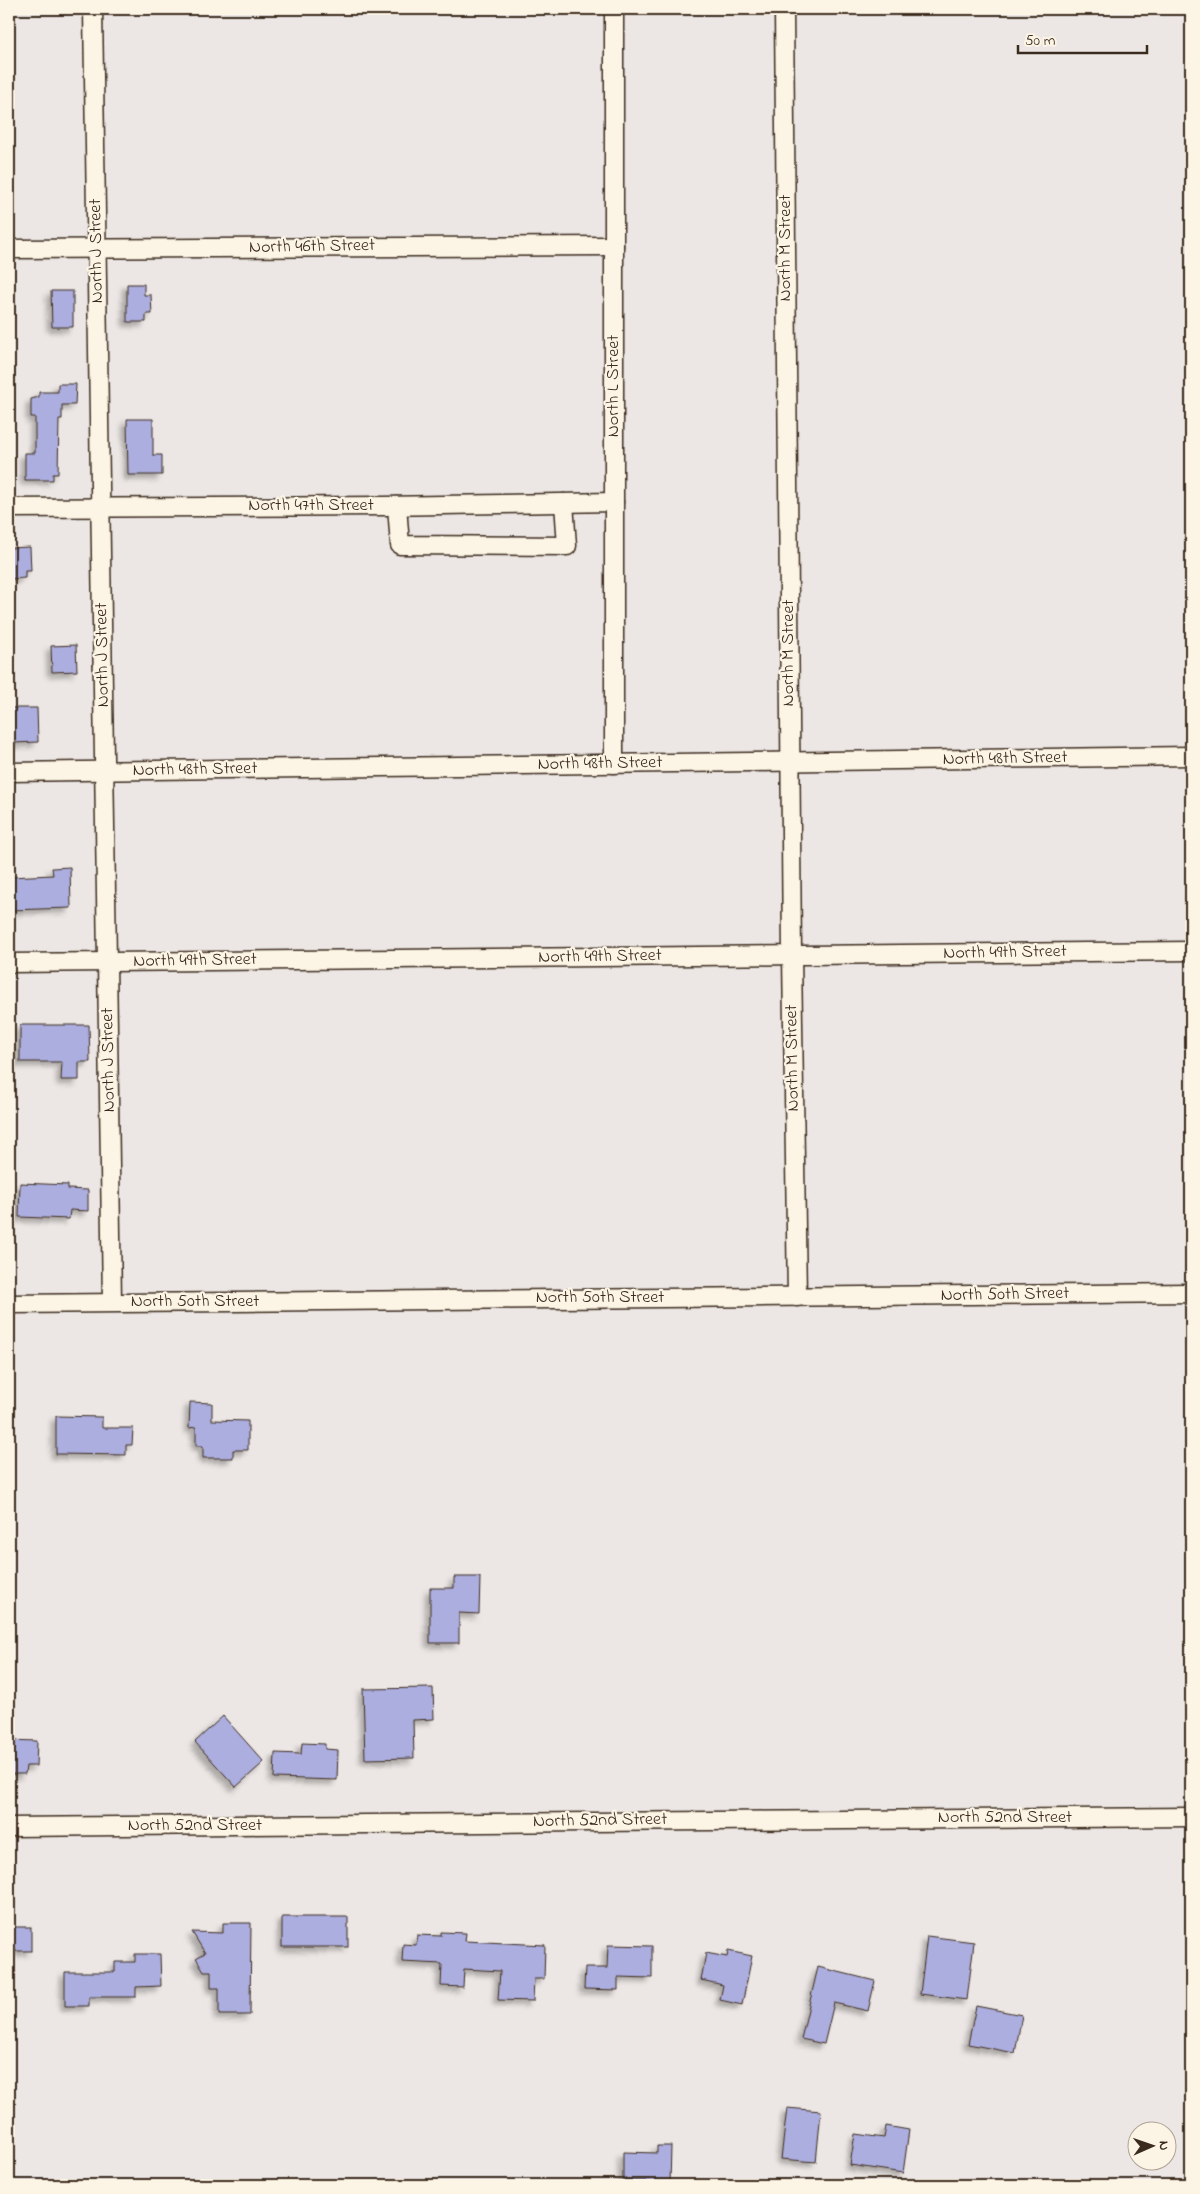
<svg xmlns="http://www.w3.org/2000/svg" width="1200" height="2194" font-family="'Indie Flower',sans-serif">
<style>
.building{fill:#acaedf;stroke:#3b2a1e;filter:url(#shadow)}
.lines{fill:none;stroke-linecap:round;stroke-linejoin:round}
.minor-casing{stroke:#3b2a1e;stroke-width:21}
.minor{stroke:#fcf5e5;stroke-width:18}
.labels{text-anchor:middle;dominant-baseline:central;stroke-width:4.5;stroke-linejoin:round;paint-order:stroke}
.street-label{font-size:18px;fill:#3b2a1e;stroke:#fcf5e5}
</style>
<defs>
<filter id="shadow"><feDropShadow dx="-4.5" dy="4.5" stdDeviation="2.5" flood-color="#0004"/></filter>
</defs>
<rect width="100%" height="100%" fill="#ece7e4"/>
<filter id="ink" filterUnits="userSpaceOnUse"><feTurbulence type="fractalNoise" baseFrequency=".02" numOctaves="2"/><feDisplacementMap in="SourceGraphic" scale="10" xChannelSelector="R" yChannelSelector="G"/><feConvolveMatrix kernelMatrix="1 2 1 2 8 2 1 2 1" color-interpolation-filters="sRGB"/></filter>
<g filter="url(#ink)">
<!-- building -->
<g class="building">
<path d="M127,284H144V295H151L152,314H146V322H127Z"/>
<path d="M51,291H73V327H52Z"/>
<path d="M58,384H76L75,405H62V419H59L58,474H53V480H25V453H35V417H31V399L39,397V392H58Z"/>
<path d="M127,419H153V455H162V475H128Z"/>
<path d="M30,547L31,571H25V578L9,579V548Z"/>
<path d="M76,645L77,671L52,672L51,646Z"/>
<path d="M9,708H37L38,742L13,743L12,733H9Z"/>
<path d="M70,867L71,908L9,910V877L53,875L52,868Z"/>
<path d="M20,1025H89L90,1062H79V1080H61L62,1062H20Z"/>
<path d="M20,1183L68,1185V1189L88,1190V1211L70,1210L69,1219L19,1217Z"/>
<path d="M190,1402L212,1403V1420L248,1421V1450H233V1458H203V1446H196V1427L189,1428Z"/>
<path d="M56,1416L102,1417V1428H133L132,1445H126V1455L56,1454Z"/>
<path d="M454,1577H480L479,1614L459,1613V1643H430V1588H454Z"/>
<path d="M433,1688L434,1719L413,1720L414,1758L365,1759L363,1689Z"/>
<path d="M223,1716L264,1762L236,1787L195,1742Z"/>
<path d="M9,1740L37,1741L36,1766H26L25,1774H9Z"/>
<path d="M302,1743L325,1744V1749L338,1750L337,1780L274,1778L275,1753L301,1754Z"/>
<rect x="282" y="1917" width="66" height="30"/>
<path d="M223,1923H251L250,2015H219V1988H211V1971H204L196,1958L205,1953L192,1932L223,1933Z"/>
<rect x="9" y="1927" width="22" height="24"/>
<path d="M441,1932L466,1933L465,1941L545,1945L544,1979H534L533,2001L498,2000L500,1971L464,1969L463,1987L441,1986L442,1964L402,1962L403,1944L416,1945L417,1935L441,1936Z"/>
<path d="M927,1936L974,1942L967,2000L920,1994Z"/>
<path d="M608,1945L652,1946V1978L618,1977V1990L584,1989L585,1968H607Z"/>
<path d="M728,1951L752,1956L742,2005L720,2000L723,1985L701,1980L706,1953L727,1957Z"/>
<path d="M135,1954H160L161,1986L136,1987V1997H89V2006H65V1972H115V1962H135Z"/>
<path d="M818,1967L875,1981L868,2011L834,2003L824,2044L801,2039Z"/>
<path d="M976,2006L1022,2015L1015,2053L968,2044Z"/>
<path d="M787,2108L821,2111L816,2162L781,2159Z"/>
<path d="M886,2126L909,2130L903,2173L850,2165L855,2134L884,2138Z"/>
<path d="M657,2146H671L670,2185H646V2181H623V2152L657,2153Z"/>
</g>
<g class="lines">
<!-- minor casing -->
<g class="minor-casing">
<g id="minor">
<path d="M93,9L112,1302"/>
<path d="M784,9L792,955L797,1297"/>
<path d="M9,249L614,246"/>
<path d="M397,506L400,545L567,546L564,503"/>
<path d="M9,508L384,506L614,502"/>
<path d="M614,764V9"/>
<path d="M9,772L1191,756"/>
<path d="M9,963L1191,951"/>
<path d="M9,1304L1191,1293"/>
<path d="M9,1827L1191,1817"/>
</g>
</g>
<!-- minor -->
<use href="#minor" class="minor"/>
</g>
</g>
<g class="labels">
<!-- street labels -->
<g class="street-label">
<text transform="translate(312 247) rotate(-1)">North 46th Street</text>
<text transform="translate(786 248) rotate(-90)">North M Street</text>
<text transform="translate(97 251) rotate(-91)">North J Street</text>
<text transform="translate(614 386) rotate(-90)">North L Street</text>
<text x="311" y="506">North 47th Street</text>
<text transform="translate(789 653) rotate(-90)">North M Street</text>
<text transform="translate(103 655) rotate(-91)">North J Street</text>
<text transform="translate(1005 759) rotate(-1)">North 48th Street</text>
<text transform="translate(600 764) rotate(-1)">North 48th Street</text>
<text transform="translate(195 770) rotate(-1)">North 48th Street</text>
<text transform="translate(1005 953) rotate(-1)">North 49th Street</text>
<text transform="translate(600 957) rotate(-1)">North 49th Street</text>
<text transform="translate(195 961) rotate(-1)">North 49th Street</text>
<text transform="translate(793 1058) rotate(-91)">North M Street</text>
<text transform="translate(109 1060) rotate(-91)">North J Street</text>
<text transform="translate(1005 1295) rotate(-1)">North 50th Street</text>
<text x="600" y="1298">North 50th Street</text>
<text x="195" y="1302">North 50th Street</text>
<text x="1005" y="1818">North 52nd Street</text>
<text transform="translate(600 1821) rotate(-1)">North 52nd Street</text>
<text x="195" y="1826">North 52nd Street</text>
</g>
</g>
<!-- margin -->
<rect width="1200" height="2194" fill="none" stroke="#fcf5e5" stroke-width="30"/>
<rect x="15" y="15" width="1170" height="2164" fill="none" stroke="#3b2a1e" stroke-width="2" filter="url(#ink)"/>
<!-- north arrow -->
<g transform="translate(1152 2146) rotate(88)"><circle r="24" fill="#fcf5e5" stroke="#afa495"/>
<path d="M0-4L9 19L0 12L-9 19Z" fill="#3b2a1e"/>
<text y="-8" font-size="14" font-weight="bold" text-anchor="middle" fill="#3b2a1e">N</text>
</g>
<!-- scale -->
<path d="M1018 45v8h129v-8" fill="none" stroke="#3b2a1e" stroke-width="2.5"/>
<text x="1025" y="45" font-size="15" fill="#3b2a1e" stroke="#fcf5e5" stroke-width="4" paint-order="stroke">50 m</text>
</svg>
